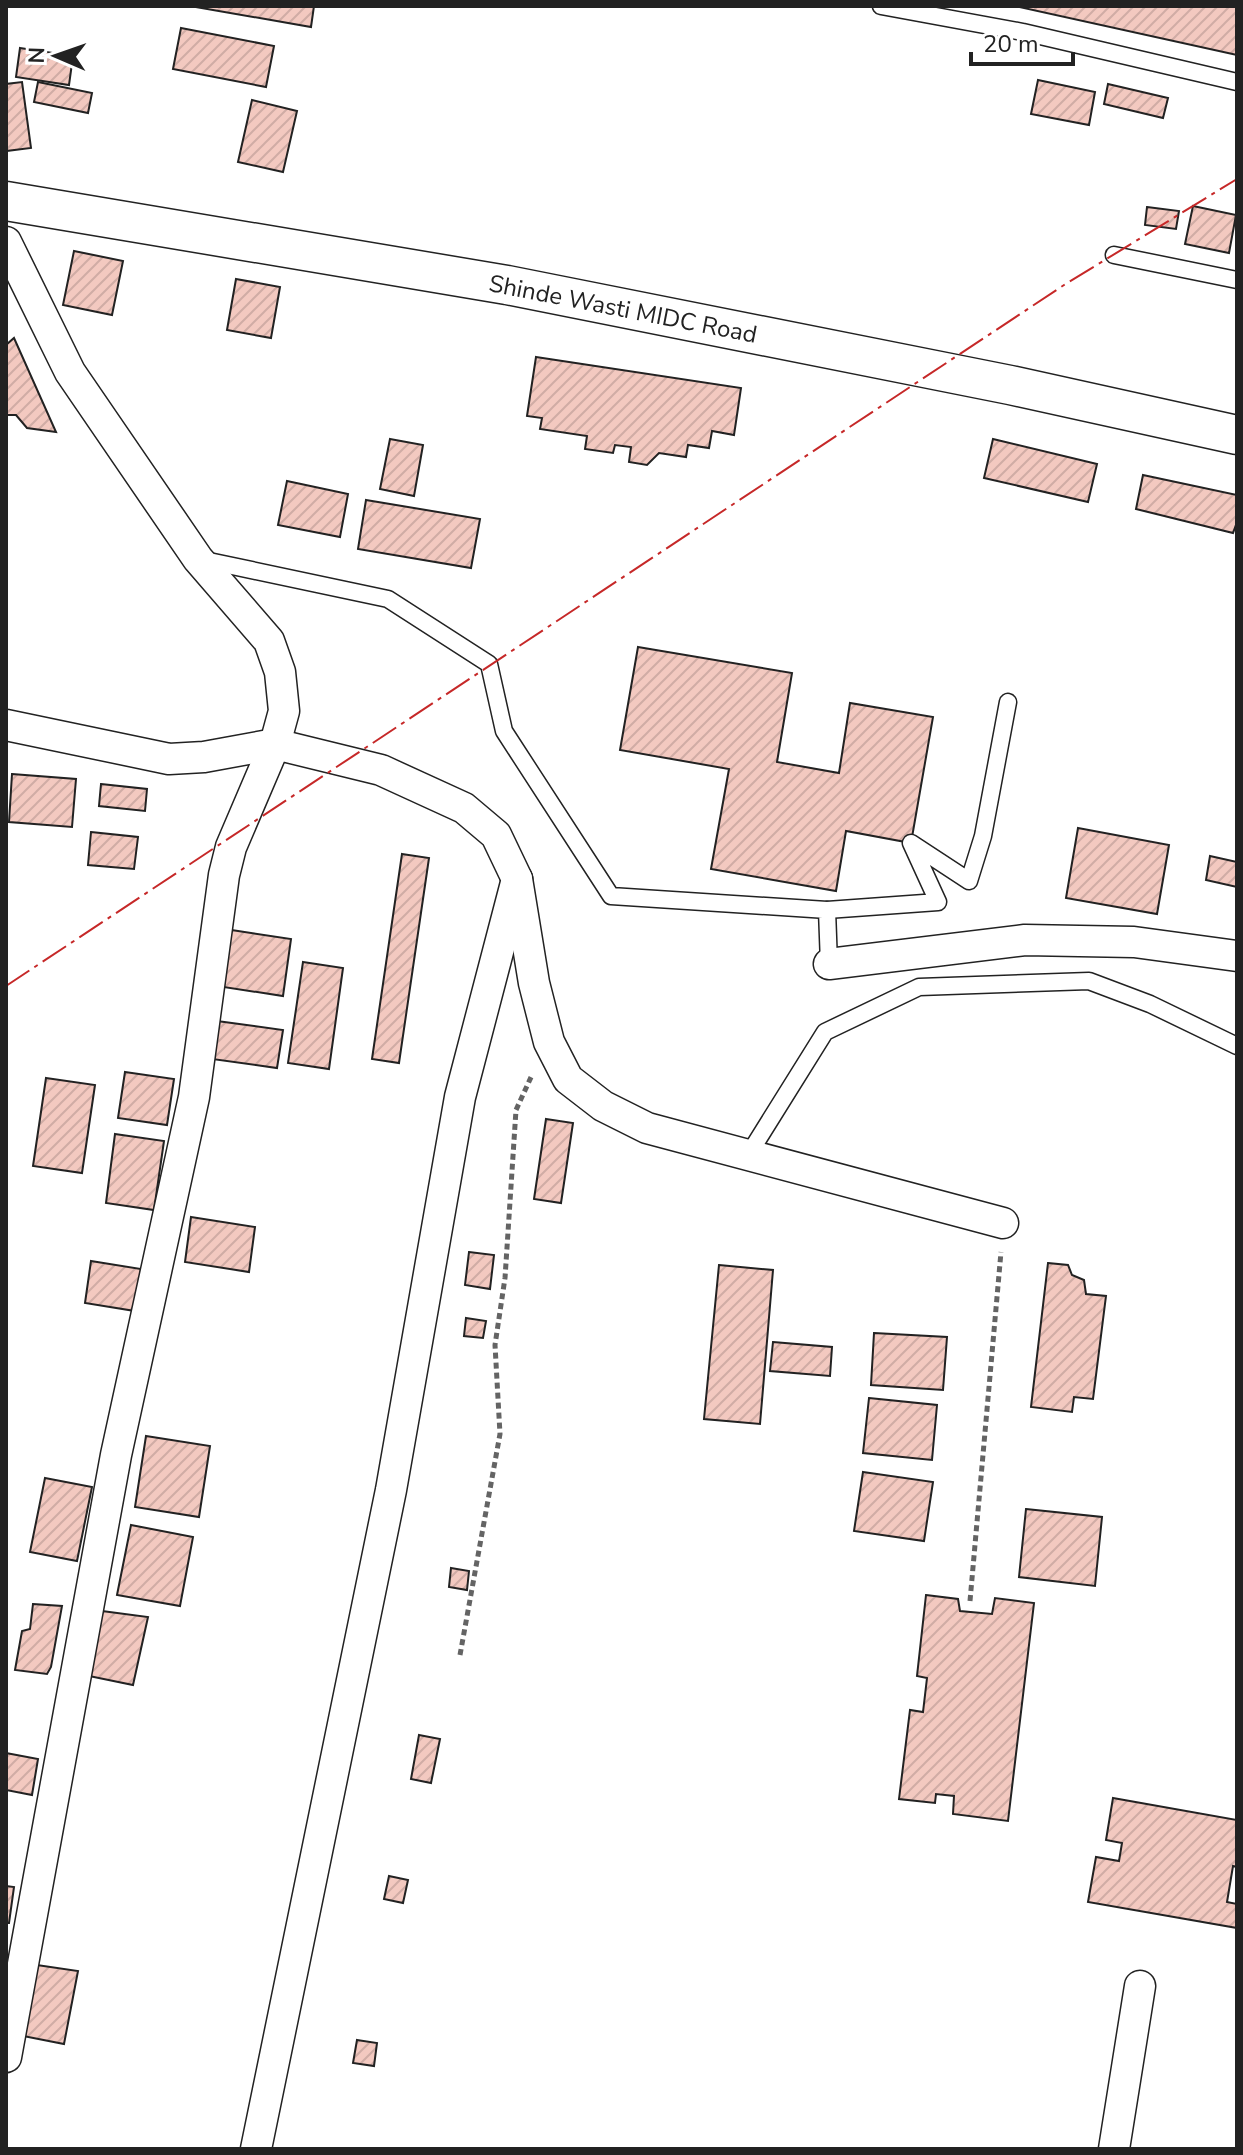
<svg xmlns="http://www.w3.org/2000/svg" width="1243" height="2155" font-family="'Nunito Sans',sans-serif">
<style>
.building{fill:url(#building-hatch);stroke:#222;stroke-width:2}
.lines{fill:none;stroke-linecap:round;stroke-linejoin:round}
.service-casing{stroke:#222;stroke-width:19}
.minor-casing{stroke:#222;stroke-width:33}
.tertiary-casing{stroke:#222;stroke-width:41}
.path{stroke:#646464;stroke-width:5;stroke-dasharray:6 4;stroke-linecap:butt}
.service{stroke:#fff;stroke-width:16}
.minor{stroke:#fff;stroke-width:30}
.tertiary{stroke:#fff;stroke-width:38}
.power{stroke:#c62828;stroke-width:2;stroke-dasharray:28 6 4 6;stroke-linecap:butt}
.labels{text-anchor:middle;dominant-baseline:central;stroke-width:6;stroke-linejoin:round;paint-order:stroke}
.street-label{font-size:24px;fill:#222;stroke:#fff}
</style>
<defs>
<pattern id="building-hatch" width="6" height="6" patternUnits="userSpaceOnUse" patternTransform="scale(2)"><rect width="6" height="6" fill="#f3c9c0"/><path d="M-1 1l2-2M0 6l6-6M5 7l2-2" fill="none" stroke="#d0aca5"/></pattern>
</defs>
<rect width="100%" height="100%" fill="#fff"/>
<!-- building -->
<g class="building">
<path d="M190,6H314L311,27Z"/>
<path d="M1015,6H1237V55Z"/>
<path d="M181,28L274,46L266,87L173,69Z"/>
<path d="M20,48L73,56L69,85L16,77Z"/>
<path d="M1038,80L1095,92L1089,125L1031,114Z"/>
<path d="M22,82L31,148L6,151V84Z"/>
<path d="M38,82L92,93L88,113L34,102Z"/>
<path d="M1108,84L1168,98L1163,118L1104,104Z"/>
<path d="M252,100L297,111L283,172L238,162Z"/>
<path d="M1193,206L1236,215L1229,253L1185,244Z"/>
<path d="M1147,207L1179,211L1176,229L1145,225Z"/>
<path d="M74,251L123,261L112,315L63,305Z"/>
<path d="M236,279L280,287L271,338L227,330Z"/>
<path d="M14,338L56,432L27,428L16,415H6V345Z"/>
<path d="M536,357L741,388L734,435L712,431L709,448L688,445L686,457L659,453L647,465L629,462L631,447L615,445L613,453L585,449L587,436L540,429L542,418L527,416Z"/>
<path d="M390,439L423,445L414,496L380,489Z"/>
<path d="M993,439L1097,464L1088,502L984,478Z"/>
<path d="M1143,475L1237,495V522L1233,533L1136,509Z"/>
<path d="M287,481L348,494L340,537L278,525Z"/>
<path d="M366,500L480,519L471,568L358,549Z"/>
<path d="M638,647L792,673L777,762L839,773L850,703L933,717L911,843L846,831L836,891L711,869L729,769L620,750Z"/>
<path d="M12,774L76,779L72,827L9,822Z"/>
<path d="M101,784L147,789L145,811L99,806Z"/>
<path d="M1078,828L1169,845L1157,914L1066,898Z"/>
<path d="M91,832L138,837L134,869L88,865Z"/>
<path d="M402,854L429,858L399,1063L372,1059Z"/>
<path d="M1210,856L1237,862V887L1206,880Z"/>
<path d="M225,929L291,939L283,996L217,986Z"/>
<path d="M303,962L343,968L329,1069L288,1063Z"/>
<path d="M217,1021L283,1030L277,1068L212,1059Z"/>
<path d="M125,1072L174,1079L167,1125L118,1118Z"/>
<path d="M46,1078L95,1085L82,1173L33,1166Z"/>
<path d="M546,1119L573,1123L561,1203L534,1199Z"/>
<path d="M115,1134L164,1141L154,1210L106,1203Z"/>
<path d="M191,1217L255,1227L249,1272L185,1262Z"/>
<path d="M469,1252L494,1255L490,1289L465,1285Z"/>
<path d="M91,1261L141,1269L135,1311L85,1303Z"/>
<path d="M1048,1263L1068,1265L1072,1275L1084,1280L1086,1294L1106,1296L1093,1399L1074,1397L1072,1412L1031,1407Z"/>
<path d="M719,1265L773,1270L760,1424L704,1419Z"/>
<path d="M466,1318L486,1321L483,1338L464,1336Z"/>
<path d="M874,1333L947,1337L943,1390L871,1385Z"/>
<path d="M773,1342L832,1347L830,1376L770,1371Z"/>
<path d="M869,1398L937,1405L932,1460L863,1453Z"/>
<path d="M146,1436L210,1446L199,1517L135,1507Z"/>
<path d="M863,1472L933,1482L924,1541L854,1531Z"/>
<path d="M45,1478L92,1487L77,1561L30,1552Z"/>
<path d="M1026,1509L1102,1517L1095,1586L1019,1577Z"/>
<path d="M131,1525L193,1537L180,1606L117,1595Z"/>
<path d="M451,1568L469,1571L467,1590L449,1587Z"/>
<path d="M926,1595L958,1599L960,1611L992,1614L995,1598L1034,1603L1008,1821L953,1814L954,1796L936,1794L935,1803L899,1799L910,1710L923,1712L927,1678L917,1676Z"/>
<path d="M33,1604L62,1606L51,1667L47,1674L15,1670L22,1631L30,1629Z"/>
<path d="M102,1611L148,1617L133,1685L89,1676Z"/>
<path d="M419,1735L440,1739L431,1783L411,1779Z"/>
<path d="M6,1753L38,1759L32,1795L6,1790Z"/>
<path d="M1113,1798L1237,1820V1867L1233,1866L1227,1902L1237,1904V1928L1088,1902L1096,1857L1119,1861L1122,1843L1106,1840Z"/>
<path d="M389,1876L408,1880L403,1903L384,1899Z"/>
<path d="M6,1886L14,1887L9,1923H6Z"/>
<path d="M30,1964L78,1971L64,2044L18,2035Z"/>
<path d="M357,2040L377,2043L374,2066L353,2063Z"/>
</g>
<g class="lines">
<!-- service casing -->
<g class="service-casing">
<g id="service">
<path d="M881,6L1023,32L1237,82"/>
<path d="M1114,255L1237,280"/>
<path d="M204,560L388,599L489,664L504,731L611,896L827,910L829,964"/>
<path d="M827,910L938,902L911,843L969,881L983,836L1008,702"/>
<path d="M747,1157L825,1032L919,987L1089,981L1150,1004L1237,1046"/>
</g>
</g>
<!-- minor casing -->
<g class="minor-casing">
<g id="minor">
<path d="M6,242L70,372L198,559L269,641L280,672L284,711L275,744L231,847L224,875L194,1097L116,1455L6,2057"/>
<path d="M6,725L169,759L204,757L275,744L381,770L464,808L496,835L517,879L534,983L549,1042L568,1079L603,1106L647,1128L1003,1223"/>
<path d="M829,964L1025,940L1134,942L1237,956"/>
<path d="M256,2149L391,1490L460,1097L517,879"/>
<path d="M1114,2149L1140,1986"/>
</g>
</g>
<!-- tertiary casing -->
<g class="tertiary-casing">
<path id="tertiary" d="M6,201L507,285L1010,385L1237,435"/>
</g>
<!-- path -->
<g class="path">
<path d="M970,1601L1001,1252"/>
<path d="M460,1655L500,1434L495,1345L505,1278L516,1110L532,1075"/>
</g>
<!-- service -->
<use href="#service" class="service"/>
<!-- minor -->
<use href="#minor" class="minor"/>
<!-- tertiary -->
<use href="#tertiary" class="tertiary"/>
<!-- power -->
<path class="power" d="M6,986L1064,285L1237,179"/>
</g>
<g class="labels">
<!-- street labels -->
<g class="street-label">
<text transform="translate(623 309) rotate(11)">Shinde Wasti MIDC Road</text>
</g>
</g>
<!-- border -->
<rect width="1243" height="2155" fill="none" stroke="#222222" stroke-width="16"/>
<!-- north arrow -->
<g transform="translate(56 56) rotate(272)" stroke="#ffffff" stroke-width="6" paint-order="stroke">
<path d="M0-6L14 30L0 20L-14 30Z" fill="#222222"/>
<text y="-12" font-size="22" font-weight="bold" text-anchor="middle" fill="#222222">N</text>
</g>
<!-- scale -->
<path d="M971 52v12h102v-12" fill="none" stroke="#222222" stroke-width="4"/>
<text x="983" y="52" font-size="24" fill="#222222" stroke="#ffffff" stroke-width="6" paint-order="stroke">20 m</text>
</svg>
